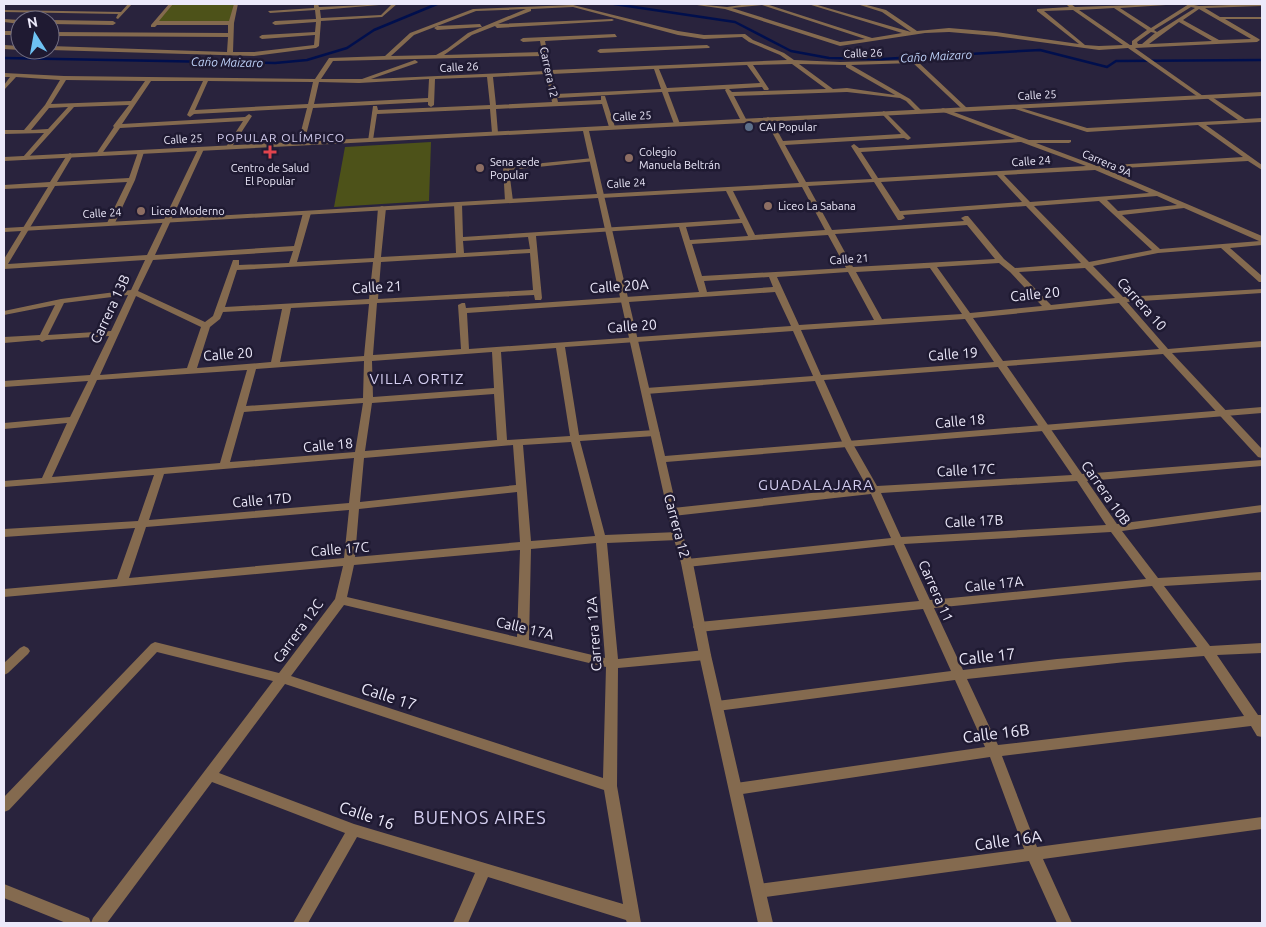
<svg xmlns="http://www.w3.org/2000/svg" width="1266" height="927" font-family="Ubuntu,sans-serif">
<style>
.green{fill:#4d5219}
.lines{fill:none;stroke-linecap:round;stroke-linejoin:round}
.stream{stroke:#000f4d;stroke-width:2.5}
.minor{fill:#846a4f;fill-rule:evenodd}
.tertiary{fill:#846a4f;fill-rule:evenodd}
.service-dot{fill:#5c6f8a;stroke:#1f1a32;stroke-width:2}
.health-dot{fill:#e0444e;stroke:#1f1a32;stroke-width:2}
.education-dot{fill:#8d6e63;stroke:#1f1a32;stroke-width:2}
.labels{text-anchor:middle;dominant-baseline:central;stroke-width:5;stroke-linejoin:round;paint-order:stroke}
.far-street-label{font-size:11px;fill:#ece9fa;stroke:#1f1a32}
.far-poi-label{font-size:11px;fill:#ece9fa;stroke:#1f1a32;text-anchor:start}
.far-water-label{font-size:12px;font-style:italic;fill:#bfd3fa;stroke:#1f1a32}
.far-neighbourhood-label{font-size:12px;letter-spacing:1px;fill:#d3cdef;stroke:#1f1a32}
.street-label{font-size:14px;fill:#ece9fa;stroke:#1f1a32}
.neighbourhood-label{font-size:15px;letter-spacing:1px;fill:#d3cdef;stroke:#1f1a32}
.near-street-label{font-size:16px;fill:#ece9fa;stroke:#1f1a32}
.near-neighbourhood-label{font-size:18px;letter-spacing:1px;fill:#d3cdef;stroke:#1f1a32}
</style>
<rect width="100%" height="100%" fill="#29233d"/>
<!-- green -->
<g class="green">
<path d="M171,4H235L231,23L157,22Z"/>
<path d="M431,142L429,201L334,207L345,147Z"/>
</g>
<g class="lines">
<!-- stream -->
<g class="stream">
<path d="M614,4L735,22L791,51L829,58L882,59L1040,50L1107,67L1116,61L1262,60"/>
<path d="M4,58L275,63L307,60L347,48L374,30L437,4"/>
</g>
<!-- minor -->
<g class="minor">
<path d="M128,4H132L118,19L116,18L118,14L4,12V10L121,12Z"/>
<path d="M169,4H173L159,21H229L234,4H238L234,23L233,52H254L314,45L315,35L262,39L259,37L262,35L315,32L316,22L275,25L272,23L275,21L316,19L315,10L270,13L268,11L314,8V4H318L319,7L391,4L320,10L321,18L381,15L392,4H397L382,17L321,21L319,46L316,48L254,56L50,50V46L227,52L228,37L50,36V32L228,33V25H157L155,27H151V25Z"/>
<path d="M695,4L727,7L749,4H766L872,38L902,33L808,4H814L911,32L882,12L857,4H863L886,10L917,31L949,28L996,32L1079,44L1037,11V9L1069,7L1066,4H1071L1075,7L1168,4L1166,5L1120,8L1151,28L1189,4L1199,6L1262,4V6L1205,8L1220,17H1262V19H1225L1259,39L1260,40L1257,42L1135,48L1203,96V98L1201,99L1128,48L1099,50L996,36L949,32L925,33L840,46L725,9L697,5ZM762,5L865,39L840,42L732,8ZM1191,7L1195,8L1157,32L1154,30ZM1114,8L1147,30L1132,41V45H1130L1079,10ZM1199,9L1251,39L1219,40L1183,20ZM1073,10L1123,45L1099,46L1085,45L1044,11ZM1179,22L1212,41L1149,44ZM1151,32L1155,33L1142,44H1138L1137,42Z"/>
<path d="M573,5L678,31L704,35L745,34L753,40L784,53L794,60L840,62L916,60L968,109L963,110L913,63L851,65L910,99L923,112L918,113L906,101L900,98L847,92L734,96L747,121L744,123L741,121L725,90L726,89L668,92L680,124L677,126L674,124L662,92L557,98L558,102L601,100V96H605L615,127L612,129L609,127L602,104L496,109L498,133L495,135L492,133L490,109L377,114L373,140L368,141L373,106H377L378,110L490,105L487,77L435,79L434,105L431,107L428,105V102L313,108L304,143L301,145L298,143L307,108L194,114L190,117L187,115L203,81H151L122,124L245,117L249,114L252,116L231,148L229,149L226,147L243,121L120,128L101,155H97L96,154L114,127L113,126L129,105L74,107L27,159L25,160L22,158L23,157L44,133L4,134V130H24L45,105L60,80L16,77L4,90V85L10,77H4V73L64,76L315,79L329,58L385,56L410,33L473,9ZM573,7L678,35L704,39L742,37L749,42L780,55L787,60L551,70L545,41L617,37L615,34L523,38L520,40L523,42L540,41L542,52L444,55L472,35L495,26L497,28L612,21L614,20L612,19L498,24L531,11V9ZM526,9L468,33L447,49L436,55L391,56L414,35L476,11ZM543,56L546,71L371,79L417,63L418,62L415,60L362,79H321L333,61ZM792,64L826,89L732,92L729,89L762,87L764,90H768L769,89L753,65ZM799,64L846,65V67L895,95L847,88L833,89ZM747,65L760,83L667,88L659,69ZM654,69L661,89L556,94L552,74ZM546,74L552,102L496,105L493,77ZM429,79L428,98L314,104L319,82L359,83ZM66,80L145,81L131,101L51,104ZM208,81L313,82L308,104L195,110ZM68,107L48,129L31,130L49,108Z"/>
<path d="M4,19L20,20V24L4,22Z"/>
<path d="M50,20L113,21L116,23L113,25L50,24Z"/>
<path d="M480,24L482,27L437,30L434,28L437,26Z"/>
<rect x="4" y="31" width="16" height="4"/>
<path d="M4,45L20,46V50L4,49Z"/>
<path d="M707,45L710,47L709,48L600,53L597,51L600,49Z"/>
<path d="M1209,95L1245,119L1262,118V122L1206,125L1262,165V170L1248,161L1105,169L1262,236V245L1230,248L1262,276V282H1259L1221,248L1158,253L1093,266L1123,297L1262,289V293L1127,302L1168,349L1262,341V347L1172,353L1262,449V458L1258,457L1163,354L1007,366L1082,474L1262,460V466L1087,481L1117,524L1262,505V512L1122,531L1158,578L1262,572V580L1164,586L1210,646L1262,643V653L1217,655L1258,715H1262V737L1257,736L1251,726L1002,756L1037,847L1262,817V829L1043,859L1072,923H1057L1029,861L759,898L754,896L752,891L754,886L759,884L1024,849L990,757L736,795L731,793L729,789L731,785L736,783L985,747L955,680L717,711L712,710L711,706L712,702L717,701L951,671L923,609L699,632L695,630L693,627L695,624L699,622L919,601L894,545L687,567L683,566L681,563L683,560L687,559L891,538L871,494L673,516L668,512L673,508L867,487L843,444L815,381L646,394L641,391L646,388L813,376L793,331L565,347L579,435L655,430L660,433L655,436L580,441L605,535L678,532L682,533L683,536L682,539L678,540L607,543L618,659L705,650L709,652L711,655L709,658L705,660L618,668L617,786L641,923H627L626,920L488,877L468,923H453L475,873L357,837L308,923H293L345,833L212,782L107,923H91L93,918L273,681L157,652L9,810L4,812V797L151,644L155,642L279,673L335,599L343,566L4,597V589L117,579L135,528L4,537V529L138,521L154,475L4,487V481L42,478L67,423L4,429V423L70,417L88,381L4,387V381L90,375L109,336L46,340L42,342L39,340L4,343V337L40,335L55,305L4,315V311L61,299L131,290L145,260L4,269V259L48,187L4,189V185L50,182L67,155L70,153L73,155L57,182L129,178L138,152L141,150L144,152L135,180L114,225L107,223L127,182L55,186L8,264L147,255L198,149L201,147L204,149L155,255L294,246L303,213L307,211L311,213L297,262L374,258L378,208L382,206L386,208L381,257L456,253L454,204L458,202L462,204L463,237L740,219L726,191L601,198L598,196L601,194L799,183L765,119L768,117L771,119L783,141L901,134L882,114L881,113L884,111L911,138L908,140L904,138L785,145L806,182L872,179L851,146L854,144L859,148L1015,139L941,111V109L943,108L1029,140H1071V142L1069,143H1036L1097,166L1243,157L1198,125L1087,132L1009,107L1014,106L1087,128L1238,120L1207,98V96ZM1021,142L1086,166L878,178L861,152ZM1095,170L1149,193L1030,202L1004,175ZM997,175L1022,202L900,211L881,182ZM874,182L898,220H901L905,218L903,215L1026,206L1081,263L1015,268L1004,259L968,216H965L961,218L964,221L832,230L808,186ZM802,187L825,230L755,235L733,191ZM1157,196L1177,205L1118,211L1107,200ZM1099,201L1152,250L1089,262L1034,206ZM1184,208L1259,241H1260L1160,249L1122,215ZM742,223L748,236L690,240L686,227ZM967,225L995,259L853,267L835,234ZM679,227L699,292L466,308L465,303H462L458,305L461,349L373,355L377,303L534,295L535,300H541L542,298L536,236ZM828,235L846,268L702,276L692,244ZM528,237L530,249L464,253L463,241ZM293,251L289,263L239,265V260H233L213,316L205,322L138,291L153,260ZM530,253L533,290L378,299L381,262ZM373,262L369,299L225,307L237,270ZM999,263L1010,272L1042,306L970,313L937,267ZM930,268L962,314L882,319L856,272ZM1085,268L1115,298L1051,305L1019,272ZM848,272L874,320L799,325L777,277ZM769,277L773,287L707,292L704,281ZM775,292L791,326L469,349L467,313ZM128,295L111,331L48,335L64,303ZM136,296L201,327L187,368L100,375ZM1119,303L1159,349L1003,361L973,318ZM369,304L364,356L280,362L291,308ZM282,309L271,362L197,368L210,327L220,319L223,312ZM965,319L994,362L821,375L801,330ZM556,348L570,436L507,440L501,352ZM492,352L494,388L373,397L372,361ZM364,361L363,398L246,406L256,369ZM998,367L1072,475L877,486L853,444L824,380ZM247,370L220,463L52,477L97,380ZM494,394L497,440L365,451L372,403ZM363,403L355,452L230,462L244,412ZM571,442L595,536L531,541L523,445ZM513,445L516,485L360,502L364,458ZM354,458L349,503L149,520L164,474ZM1077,481L1106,525L901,537L881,493ZM517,492L520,542L355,557L359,509ZM349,510L344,558L129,578L146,527ZM1111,532L1146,579L930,600L904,544ZM596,543L605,658L529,640L531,549ZM520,550L517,637L347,597L354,565ZM1152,586L1197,647L1057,659L963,670L934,608ZM344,605L606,667L603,778L291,676ZM1204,656L1244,716L998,745L967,679L1126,662ZM285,684L604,790L623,904L354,824L219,773Z"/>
<path d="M593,158L595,159V161L509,170L513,201L509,203L505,201L503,167Z"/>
<path d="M24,646L28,648L30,651L28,654L8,673L4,675V663L20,648Z"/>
</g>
<!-- tertiary -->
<g class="tertiary">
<path d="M1262,92V96L589,131L665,456L1262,407V413L666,462L683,536L693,563L711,655L773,923H758L699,655L681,563L673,536L598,198L4,232V228L597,194L583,131L4,161V157Z"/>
<path d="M4,884L89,918L91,923H66L4,898Z"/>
</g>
</g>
<!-- markers -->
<circle class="service-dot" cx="749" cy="127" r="5"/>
<path class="health-dot" d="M267.5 144.5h5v5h5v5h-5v5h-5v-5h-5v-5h5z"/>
<g class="education-dot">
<circle cx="629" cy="158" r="5"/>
<circle cx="480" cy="168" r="5"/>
<circle cx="768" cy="206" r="5"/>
<circle cx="141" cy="211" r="5"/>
</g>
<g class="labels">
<!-- far-street labels -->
<g class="far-street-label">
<text transform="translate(863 53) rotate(-2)">Calle 26</text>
<text transform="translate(459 67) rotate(-3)">Calle 26</text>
<text transform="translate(549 72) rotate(78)">Carrera 12</text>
<text transform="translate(1037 95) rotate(-3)">Calle 25</text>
<text transform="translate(632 116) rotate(-3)">Calle 25</text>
<text transform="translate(183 139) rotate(-3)">Calle 25</text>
<text transform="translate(1031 161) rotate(-4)">Calle 24</text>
<text transform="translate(1107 163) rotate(23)">Carrera 9A</text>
<text transform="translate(626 183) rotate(-3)">Calle 24</text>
<text transform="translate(102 213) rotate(-3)">Calle 24</text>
<text transform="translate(849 259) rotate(-4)">Calle 21</text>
</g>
<!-- far-poi labels -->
<g class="far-poi-label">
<text x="759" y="127">CAI Popular</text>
<text x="639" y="152">Colegio<tspan x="639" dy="13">Manuela Beltrán</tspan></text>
<text x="490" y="162">Sena sede<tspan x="490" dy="13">Popular</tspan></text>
<text x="270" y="168" text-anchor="middle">Centro de Salud<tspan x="270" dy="13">El Popular</tspan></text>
<text x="778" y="206">Liceo La Sabana</text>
<text x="151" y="211">Liceo Moderno</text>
</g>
<!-- far-water labels -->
<g class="far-water-label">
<text transform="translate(936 56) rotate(-3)">Caño Maizaro</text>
<text transform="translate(227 62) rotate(1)">Caño Maizaro</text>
</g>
<!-- far-neighbourhood labels -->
<g class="far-neighbourhood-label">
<text x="281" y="137">POPULAR OLÍMPICO</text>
</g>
<!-- street labels -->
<g class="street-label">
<text transform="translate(619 286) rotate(-4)">Calle 20A</text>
<text transform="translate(377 287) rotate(-3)">Calle 21</text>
<text transform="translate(1035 294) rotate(-6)">Calle 20</text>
<text transform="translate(1142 304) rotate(48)">Carrera 10</text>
<text transform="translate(110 309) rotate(-65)">Carrera 13B</text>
<text transform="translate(632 326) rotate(-4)">Calle 20</text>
<text transform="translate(228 354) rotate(-4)">Calle 20</text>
<text transform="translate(953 354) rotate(-4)">Calle 19</text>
<text transform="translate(960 421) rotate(-5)">Calle 18</text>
<text transform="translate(328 445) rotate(-5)">Calle 18</text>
<text transform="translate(966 470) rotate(-3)">Calle 17C</text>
<text transform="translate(1106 493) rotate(55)">Carrera 10B</text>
<text transform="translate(262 500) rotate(-5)">Calle 17D</text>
<text transform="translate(974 521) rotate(-3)">Calle 17B</text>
<text transform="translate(677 526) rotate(75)">Carrera 12</text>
<text transform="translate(340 549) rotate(-5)">Calle 17C</text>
<text transform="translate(994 584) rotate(-6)">Calle 17A</text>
<text transform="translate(936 591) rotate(66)">Carrera 11</text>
<text transform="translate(525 628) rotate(13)">Calle 17A</text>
<text transform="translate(298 631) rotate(-54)">Carrera 12C</text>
<text transform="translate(594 634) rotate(-94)">Carrera 12A</text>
</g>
<!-- neighbourhood labels -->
<g class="neighbourhood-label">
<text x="417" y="378">VILLA ORTIZ</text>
<text x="816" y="484">GUADALAJARA</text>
</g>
<!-- near-street labels -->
<g class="near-street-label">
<text transform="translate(987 656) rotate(-6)">Calle 17</text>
<text transform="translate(389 696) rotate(18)">Calle 17</text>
<text transform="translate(996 733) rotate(-7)">Calle 16B</text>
<text transform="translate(367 815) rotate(19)">Calle 16</text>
<text transform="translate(1008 840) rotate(-8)">Calle 16A</text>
</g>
<!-- near-neighbourhood labels -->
<g class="near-neighbourhood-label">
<text x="480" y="817">BUENOS AIRES</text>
</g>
</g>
<!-- border -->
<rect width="1266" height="927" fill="none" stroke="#ece9fa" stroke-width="10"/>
<!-- north arrow -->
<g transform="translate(35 35) rotate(349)"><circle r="24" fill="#1f1a32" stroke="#716d82"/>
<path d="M0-4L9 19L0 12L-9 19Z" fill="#6ec2f3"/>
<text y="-8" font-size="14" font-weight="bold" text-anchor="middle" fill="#ece9fa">N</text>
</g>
</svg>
